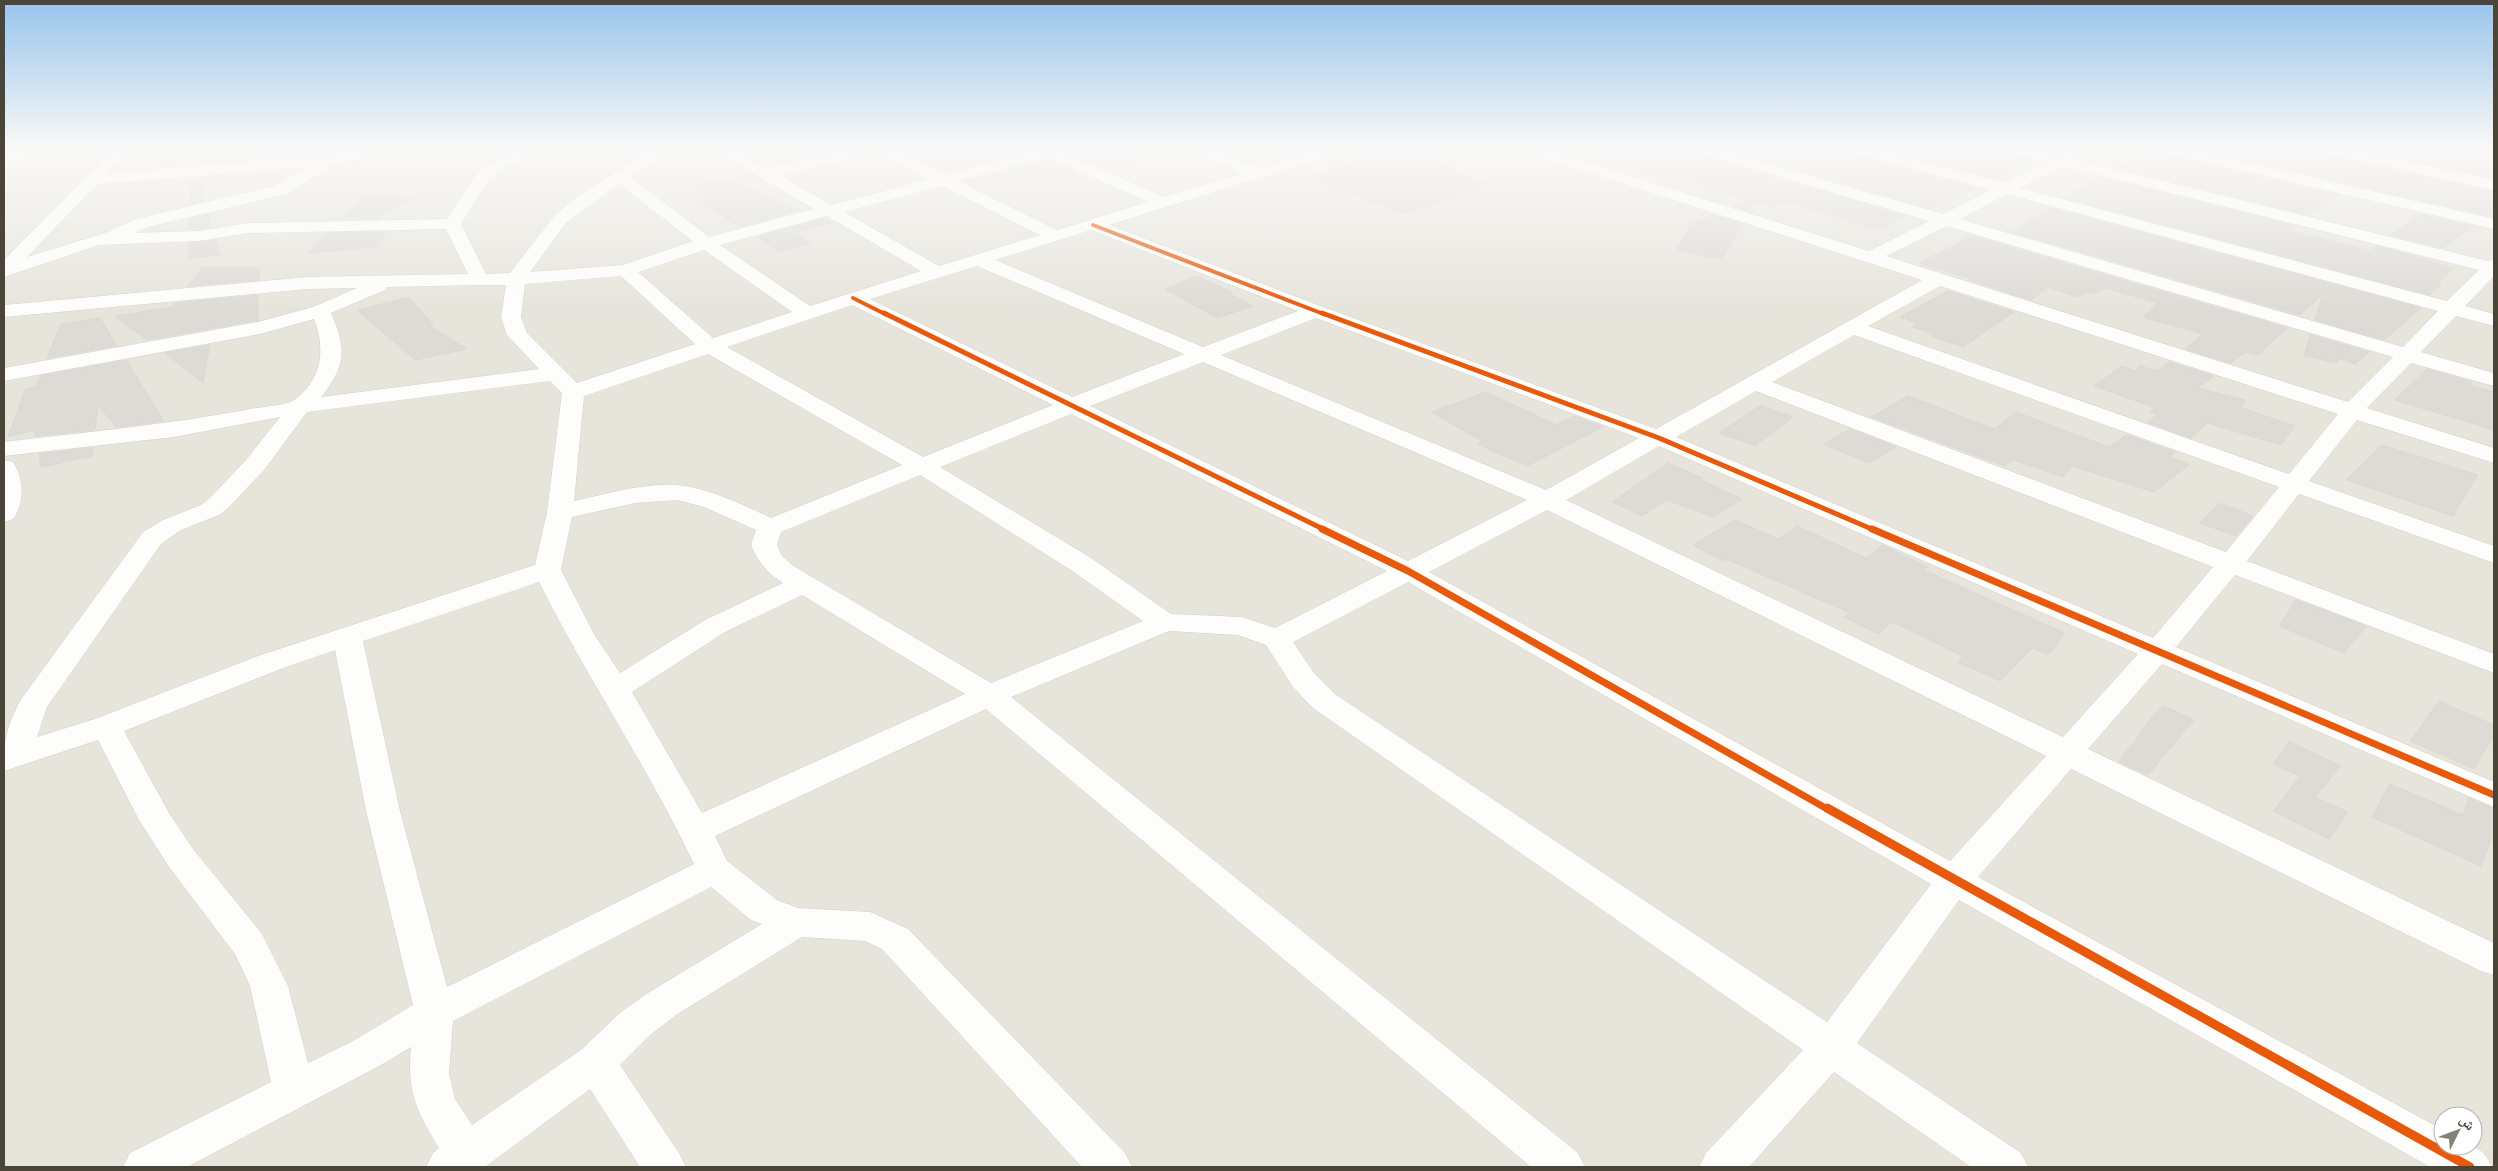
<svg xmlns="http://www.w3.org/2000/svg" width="2498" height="1171" font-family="'Exo 2','Noto Naskh Arabic',sans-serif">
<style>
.residential{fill:#e7e4dc;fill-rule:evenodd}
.building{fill:#dedbd6;stroke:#dcd9d4}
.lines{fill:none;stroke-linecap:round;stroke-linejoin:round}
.street-casing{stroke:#d2d0cb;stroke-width:1}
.street{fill:#fdfdfc;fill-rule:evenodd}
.cycleway-far3-casing{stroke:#fff;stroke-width:5.5}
.cycleway-far2-casing{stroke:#fff;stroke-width:8}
.cycleway-far1-casing{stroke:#fff;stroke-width:10}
.cycleway-casing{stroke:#fff;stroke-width:12}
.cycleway-far3{stroke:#e8590c;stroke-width:4}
.cycleway-far2{stroke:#e8590c;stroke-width:5}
.cycleway-far1{stroke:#e8590c;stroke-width:7}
.cycleway{stroke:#e8590c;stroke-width:9}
</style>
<rect width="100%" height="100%" fill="#f4f2ee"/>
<!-- residential -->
<path class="residential" d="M4,148H2494V1167H4ZM2443,1116H2473V1146H2443Z"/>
<!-- building -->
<g class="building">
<path d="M904,148H974L981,154L1006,148H1033L1034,150L948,172Z"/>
<path d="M1075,148H1149L1150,155L1103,168L1070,153Z"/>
<path d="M1578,148H1688L1692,153L1906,216L1876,229L1786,201L1773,207L1754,201L1749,211L1733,206L1748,200L1660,173L1652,176L1577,154Z"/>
<path d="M1779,148L1787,150L1795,148H1844L1848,153L1976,188L1932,209L1751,157Z"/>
<path d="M1876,148H1996L2004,153L2032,160L1995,179Z"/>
<path d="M2155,148L2166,155L2339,195L2308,215L2117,168Z"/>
<path d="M2190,148H2315L2325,155L2494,192V217Z"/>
<path d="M2351,148H2388L2409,152L2417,148H2434L2457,153L2461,150L2472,153L2494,158V178Z"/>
<path d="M1393,149L1455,169L1452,170L1489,183L1406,214L1307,178Z"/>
<path d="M1048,159L1081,174L1050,183L1040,178L1032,181L1014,174L971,185L965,181Z"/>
<path d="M2098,177L2292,225L2290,226L2293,227L2289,231L2371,251L2377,246L2454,268L2438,283L2441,284L2430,295L2065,198Z"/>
<path d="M191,178H199L205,201L190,204Z"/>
<path d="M727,179L790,206L801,210L740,227L698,200L711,198L694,186Z"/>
<path d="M365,194L415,197L378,218L341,219Z"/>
<path d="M2051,208L2421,308L2384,340L2315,320L2323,294L2300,315L2013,232Z"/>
<path d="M209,214L212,227L189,229L190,219Z"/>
<path d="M2420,214L2472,226L2443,248L2391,235Z"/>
<path d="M1713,215L1743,224L1721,259L1677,250L1691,224Z"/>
<path d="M822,219L831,223L795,232L811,243L780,252L757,237Z"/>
<path d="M386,232L376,247L308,253L327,233Z"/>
<path d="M1972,236L2287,328L2258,355L2245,352L2231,363L2185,349L2203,334L2143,317L2158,303L2105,288L2094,294L2087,292L2077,297L2048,287L2031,300L1970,280L1973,279L1919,263Z"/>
<path d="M216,240L220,255L189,258V243Z"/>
<path d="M203,267L259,268V280L188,286Z"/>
<path d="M1197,276L1232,292L1228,293L1253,306L1217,318L1165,289Z"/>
<path d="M1948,291L2014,312L1963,347L1931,336L1935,334L1912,327L1917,323L1900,317Z"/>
<path d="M258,295V320L147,340L115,316L172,307L175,303Z"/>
<path d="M409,297L433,325L429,326L467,349L415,360L357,310Z"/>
<path d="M100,318L117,346L47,358L61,324Z"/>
<path d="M2310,335L2369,352L2355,364L2340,359L2336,363L2304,356Z"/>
<path d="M210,345L203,383L165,353Z"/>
<path d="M126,360L164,421L116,427L98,405L95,430L35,436L34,430L8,437L25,390L36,387L41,376Z"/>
<path d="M2169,362L2214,376L2198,388L2245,400L2242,408L2295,426L2281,445L2207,423L2191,438L2147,422L2158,415L2149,412L2156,408L2094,386L2122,366L2135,371L2140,366L2157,371Z"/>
<path d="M2427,369L2472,382L2469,385L2494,392V430L2395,400Z"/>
<path d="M1486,392L1557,425L1574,416L1603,427L1527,466L1477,444L1482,441L1431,412Z"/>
<path d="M1908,396L1995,429L2016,412L2109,447L2127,435L2175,452L2169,457L2190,464L2154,492L2072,466L2063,477L2013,460L2005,466L1871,417Z"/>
<path d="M1761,405L1793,417L1755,446L1719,433Z"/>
<path d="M1850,429L1896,447L1869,463L1823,444Z"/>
<path d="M2382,445L2478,475L2453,516L2346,480Z"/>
<path d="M93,448L92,456L41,467L39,454Z"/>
<path d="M1668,463L1703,478L1701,480L1742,499L1712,517L1667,500L1642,516L1612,502Z"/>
<path d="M2220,503L2253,516L2236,536L2200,523Z"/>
<path d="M1735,520L1779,539L1797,526L1866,558L1883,545L1928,567L1924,570L2065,633L2048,655L2032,648L2000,681L1958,662L1963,656L1892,622L1878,634L1844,617L1850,613L1726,559L1723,561L1693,545Z"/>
<path d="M2296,600L2363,625L2366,627L2344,653L2279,626Z"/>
<path d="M2439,701L2494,725V736L2474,769L2410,741Z"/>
<path d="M2164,706L2194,720L2148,775L2118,761L2136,740L2151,718Z"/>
<path d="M2289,741L2341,766L2315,797L2348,812L2329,839L2273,811L2300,776L2273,764Z"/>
<path d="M2390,784L2463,815L2469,798L2494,809V831L2481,866L2372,817Z"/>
</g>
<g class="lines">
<!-- street casing -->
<g class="street-casing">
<g id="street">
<path d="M18,148H36L10,168L4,170V158Z"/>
<path d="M114,148H130L107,173L331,155L368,148H396L393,151L336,164L286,194L148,227L134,233L199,231L248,223L447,219L479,170L519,148H537L535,151L491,176L461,224L486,274L510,273L554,216L582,193L638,158L566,153L561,151L559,148L653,150L657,148H675L673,151L630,177L709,237L814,209L715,151L713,148H730L767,168L857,148H889L945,175L1036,151L1035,148H1073L1071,151L1064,153L1164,197L1244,173L1189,151L1187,148H1207L1260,168L1326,148H1348L1346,151L1109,225L1323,307L1656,429L1922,280L1522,151L1520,148H1541L1869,251L1929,221L1693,151L1690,148H1713L1943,214L1991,190L1849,151L1846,148H1870L2004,183L2046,162L2004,151L2002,148H2026L2059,156L2068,152L2074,154L2076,157L2074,159L2488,261L2494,259V276L2465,306L2494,314V326L2456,316L2421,352L2494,373V386L2411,363L2367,408L2494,448V463L2357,420L2309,481L2494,546V563L2299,494L2247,561L2494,654V673L2235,575L2176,647L2494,782V807L2162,664L2088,749L2494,943V975L2481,971L2071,769L1978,877L2443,1130V1146C2468,1146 2480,1141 2492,1167H2430L1959,900L1857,1043L2021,1153L2028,1167H1971L1834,1072L1749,1167H1699L1706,1153L1803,1050L1313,708L1293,687L1266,645L1238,635L1169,631L1011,697L1578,1153L1585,1167H1531L986,709L715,836L727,861L777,900L798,908L870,912L908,929L1125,1153L1132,1167H1082L882,949L865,941L802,937L676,1015L649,1036L620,1065L679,1153L686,1167H640L590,1089L485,1167H426L433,1153L439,1148C416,1110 407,1093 411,1047L381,1065L187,1167H123L130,1153L271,1082L250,986L235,954L169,867L139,820L98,740L4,771C2,745 8,721 22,698L143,532L163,520L201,505L210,498L246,460L280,417L174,437L4,456V442C85,432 165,425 245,410C257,407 285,406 294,400C322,380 326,349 314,319L260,334L4,381V368L258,322L313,307L357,288L307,289L4,317V305L307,277L468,274L446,229L248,233L199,241L99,245L4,277V260ZM875,153L929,179L831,205L779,175ZM1048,157L1148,202L1057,230L958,181ZM2063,166L2479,270L2447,301L2020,188ZM308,167L274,186L136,219L105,233L27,257L97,184ZM619,184L693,241L623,265L530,272L566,223ZM942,186L1040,235L939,266L844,212ZM2007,194L2438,311L2403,347L1960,219ZM827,216L921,271L810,306L720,245ZM1946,226L2393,357L2348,402L1886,256ZM1091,230L1298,311L1203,347L995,260ZM704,250L792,312L713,338L638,272ZM977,266L1184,354L1072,397L870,299ZM621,276L695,344L577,383L527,333L521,317L525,284ZM481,285H506L501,317L507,335L539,369L321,397C346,366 347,349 331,313L385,290L387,287ZM1940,286L2338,414L2289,474L1868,326ZM852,305L1053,405L923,457L727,347ZM1316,318L1639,438L1546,490L1221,355ZM1854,335L2279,487L2226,552L1772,382ZM708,354L902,465L771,518C741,504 709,488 676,485C642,483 607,494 574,501L584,396ZM1203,362L1527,500L1408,561L1090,406ZM550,381L562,393L547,512L535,565L258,656L95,719L37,737L47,707L161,544L181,530L219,515L228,508L264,470L307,412ZM1756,391L2213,567L2153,638L1676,437ZM1071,414L1387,571L1275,628L1242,617L1171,614L1091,558L940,467ZM1659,446L2138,654L2063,737L1566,500ZM920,475L1071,570L1143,621L991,683L792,565L782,556L777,545L781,532ZM677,500L704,507L756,530L751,545C758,562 767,573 783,583L705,620L620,673L594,634L561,570L572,517L635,503ZM1547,510L2046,756L1950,861L1429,572ZM539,582C587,678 648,767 694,864L447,987L400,811L363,641ZM1408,582L1931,884L1827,1022L1335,694L1314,673L1293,642ZM802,595L965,694L702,813L632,692L725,632ZM335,650L366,811L413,1005L353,1041L308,1063L288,986L262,934L193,849L169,813L124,731L278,670ZM711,887L751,920L762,924L648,993L621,1012L581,1050L472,1125L455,1099L449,1073L453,1021Z"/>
<path d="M2158,148H2184L2494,219V229L2166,153Z"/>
<path d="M2317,148H2344L2494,180V190L2325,153Z"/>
<path d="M2470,148H2494V156L2473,151Z"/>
<path d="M4,460L13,462C24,478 25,503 13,519L4,522Z"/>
</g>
</g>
<!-- street -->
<use href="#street" class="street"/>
<!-- cycleway-far3 casing -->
<g class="cycleway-far3-casing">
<g id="cycleway-far3">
<path d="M1093,225L1326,315"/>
<path d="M853,298L887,315"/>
</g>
</g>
<!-- cycleway-far2 casing -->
<g class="cycleway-far2-casing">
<g id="cycleway-far2">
<path d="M884,313L1325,530"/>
<path d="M1322,313L1659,438L1874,530"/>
</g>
</g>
<!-- cycleway-far1 casing -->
<g class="cycleway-far1-casing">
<g id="cycleway-far1">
<path d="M1322,529L1408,571L1829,810"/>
<path d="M1872,529L2494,795"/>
</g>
</g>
<!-- cycleway casing -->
<g class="cycleway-casing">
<path id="cycleway" d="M1827,808L2470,1167"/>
</g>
<!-- cycleway-far3 -->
<use href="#cycleway-far3" class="cycleway-far3"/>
<!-- cycleway-far2 -->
<use href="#cycleway-far2" class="cycleway-far2"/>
<!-- cycleway-far1 -->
<use href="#cycleway-far1" class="cycleway-far1"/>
<!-- cycleway -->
<use href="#cycleway" class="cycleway"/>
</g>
<!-- sky -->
<linearGradient id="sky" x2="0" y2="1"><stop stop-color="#98c4ec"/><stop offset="0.48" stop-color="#faf9f7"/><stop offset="1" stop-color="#faf9f7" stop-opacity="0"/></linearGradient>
<rect width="2498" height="311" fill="url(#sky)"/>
<!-- border -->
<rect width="2498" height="1171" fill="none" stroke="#4b4439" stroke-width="10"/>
<!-- north arrow -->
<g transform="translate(2458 1131) rotate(48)"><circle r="24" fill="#ffffff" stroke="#b7b4b0"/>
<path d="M0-4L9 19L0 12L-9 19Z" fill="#868178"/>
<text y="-8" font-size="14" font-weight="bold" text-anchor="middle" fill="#4b4439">ش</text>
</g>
</svg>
